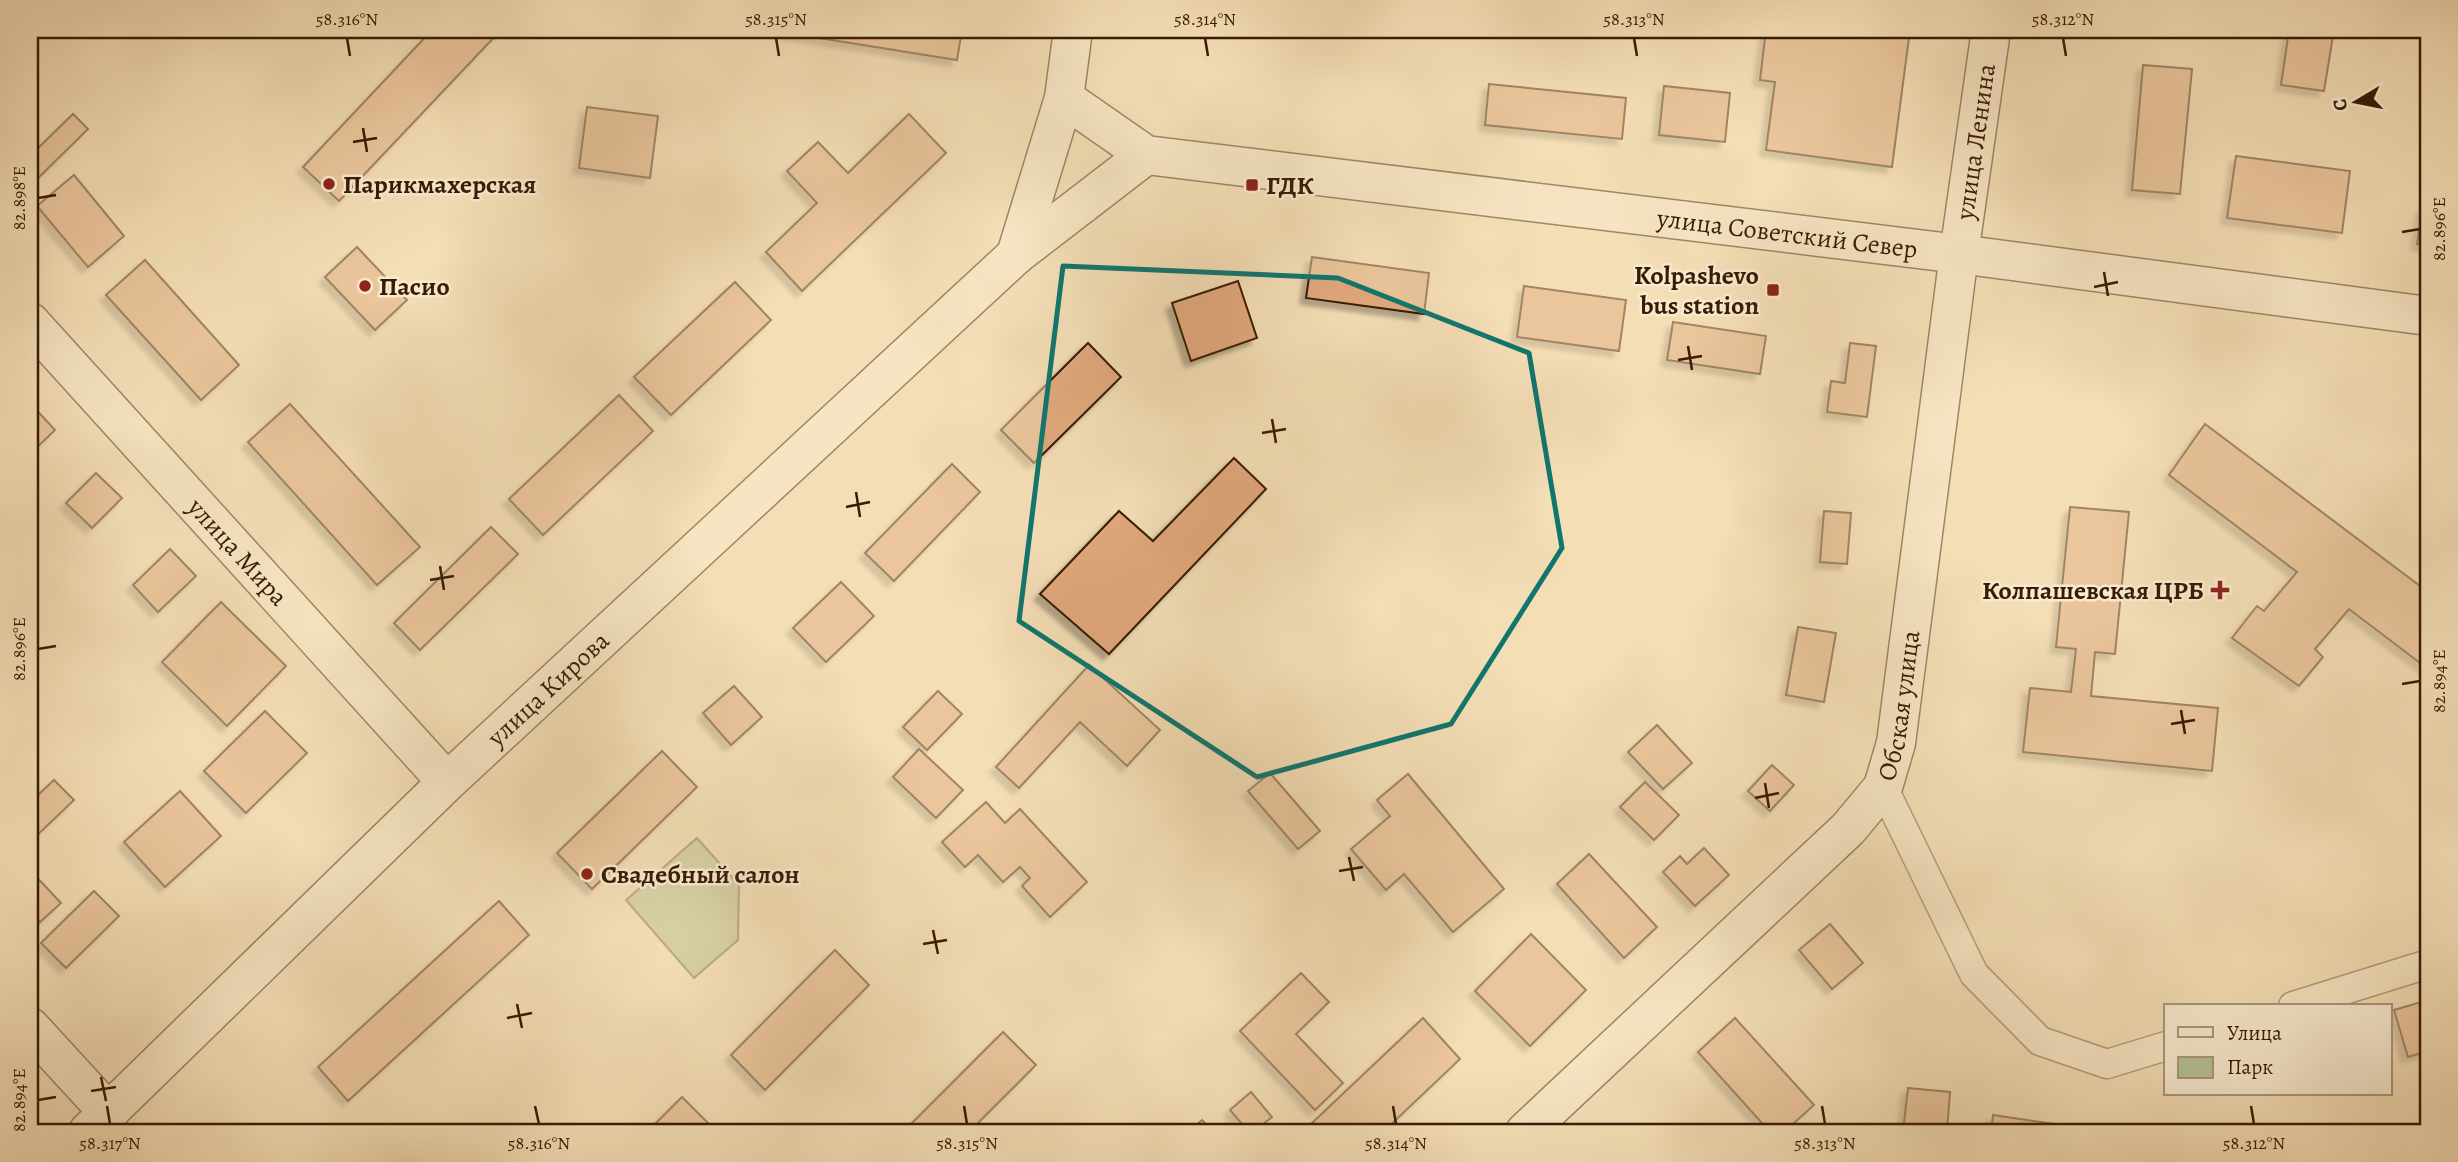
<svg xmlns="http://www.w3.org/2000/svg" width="2458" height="1162" font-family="Alegreya,serif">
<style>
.green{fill:#b5c293;stroke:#766e4c;stroke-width:2}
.building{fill:#e1a87d;stroke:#381b04;stroke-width:2;filter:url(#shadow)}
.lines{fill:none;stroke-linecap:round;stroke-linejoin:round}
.street-casing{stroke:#674c30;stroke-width:31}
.secondary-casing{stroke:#381b04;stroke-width:41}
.street{stroke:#f8ead0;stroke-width:28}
.secondary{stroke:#f8ead0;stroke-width:38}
.marked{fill:none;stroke:#0f766e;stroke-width:5;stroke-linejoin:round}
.ticks{fill:none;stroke:#381b04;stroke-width:2.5}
.poi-dot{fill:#8f2418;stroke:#f8ead0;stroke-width:2.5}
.labels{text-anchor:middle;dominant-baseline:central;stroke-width:5;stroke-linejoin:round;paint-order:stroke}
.street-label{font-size:26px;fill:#381b04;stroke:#f8ead0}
.poi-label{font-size:26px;font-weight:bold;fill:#381b04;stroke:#f8ead0;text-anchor:start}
.neatline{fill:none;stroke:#381b04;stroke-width:2.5}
.ticks-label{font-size:18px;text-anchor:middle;fill:#381b04}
</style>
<defs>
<filter id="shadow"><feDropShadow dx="-6" dy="6" stdDeviation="2" flood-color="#0004"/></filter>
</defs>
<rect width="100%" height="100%" fill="#f4deb6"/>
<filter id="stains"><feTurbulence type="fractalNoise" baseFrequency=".00286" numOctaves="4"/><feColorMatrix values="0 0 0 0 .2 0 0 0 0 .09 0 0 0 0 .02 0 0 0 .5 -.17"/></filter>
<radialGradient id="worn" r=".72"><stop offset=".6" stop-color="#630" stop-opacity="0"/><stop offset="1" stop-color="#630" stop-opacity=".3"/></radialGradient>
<!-- green -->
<path class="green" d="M697,838L739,885L738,940L694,978L626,900Z"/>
<!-- building -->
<g class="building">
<path d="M432,30H501L339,201L303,167Z"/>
<path d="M769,30H962L957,60Z"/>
<path d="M1766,30H1910L1892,167L1766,150L1775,82L1760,80Z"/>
<path d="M2289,30H2334L2324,91L2281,85Z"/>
<path d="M2143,65L2192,69L2180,194L2132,190Z"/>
<path d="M1489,84L1626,98L1622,139L1485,125Z"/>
<path d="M1664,86L1730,93L1725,142L1659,135Z"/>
<path d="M587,107L658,116L650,178L579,168Z"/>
<path d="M73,114L88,129L30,186V156Z"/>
<path d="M909,114L946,153L802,291L766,252L817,203L787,171L818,142L848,173Z"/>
<path d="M2236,156L2350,171L2342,233L2227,218Z"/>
<path d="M74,175L124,236L88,267L37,206Z"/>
<path d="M2423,206L2428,207V246L2417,244Z"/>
<path d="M357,247L407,300L375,330L325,277Z"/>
<path d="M1312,257L1429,273L1424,314L1306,298Z"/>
<path d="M145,260L239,365L201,400L106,295Z"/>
<path d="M1238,281L1257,338L1191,361L1172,303Z"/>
<path d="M735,282L771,320L671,415L634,377Z"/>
<path d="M1524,286L1626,300L1619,351L1517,337Z"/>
<path d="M1673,322L1766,336L1760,374L1667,360Z"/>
<path d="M1088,343L1121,377L1034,463L1001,430Z"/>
<path d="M1850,343L1876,346L1867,417L1827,412L1831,381L1845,383Z"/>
<path d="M619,395L653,431L543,535L509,499Z"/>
<path d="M30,403L55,430L30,454Z"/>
<path d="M290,404L420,547L377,585L248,442Z"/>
<path d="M2205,424L2428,592V669L2349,609L2315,649L2323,657L2299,686L2232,638L2257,606L2264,611L2297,572L2169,475Z"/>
<path d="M1234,458L1266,489L1109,654L1040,594L1119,511L1153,541Z"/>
<path d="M952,464L980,492L894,581L865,553Z"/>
<path d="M96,473L122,498L92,528L66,503Z"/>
<path d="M2070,507L2129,512L2115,654L2095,652L2091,696L2218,708L2212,771L2023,752L2030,688L2071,692L2076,649L2056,647Z"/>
<path d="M1824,511L1851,513L1847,564L1820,562Z"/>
<path d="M491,527L518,554L420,650L394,623Z"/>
<path d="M170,549L196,576L158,612L133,585Z"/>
<path d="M841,582L874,616L826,662L793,628Z"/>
<path d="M221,602L286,666L227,726L162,662Z"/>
<path d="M1798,627L1836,633L1824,702L1786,695Z"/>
<path d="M1089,665L1160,730L1127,766L1080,722L1019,788L996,767Z"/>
<path d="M734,686L762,717L731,745L703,713Z"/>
<path d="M938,691L962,714L927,750L903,727Z"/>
<path d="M265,711L307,753L246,813L204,771Z"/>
<path d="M1657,725L1692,763L1663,789L1628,752Z"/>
<path d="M919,749L963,790L936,818L893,777Z"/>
<path d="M662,751L697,787L592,889L557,853Z"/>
<path d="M1772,765L1794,785L1770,811L1748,791Z"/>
<path d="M1270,773L1320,831L1298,849L1248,791Z"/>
<path d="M1408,774L1504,889L1453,932L1404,874L1386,890L1351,849L1390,816L1377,800Z"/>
<path d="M54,780L74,800L30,842V790L36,797Z"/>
<path d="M1645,782L1679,815L1654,840L1620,807Z"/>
<path d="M180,791L221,836L165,887L124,842Z"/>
<path d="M986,802L1005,823L1020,809L1087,882L1050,917L1022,886L1030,878L1020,867L1003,882L978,855L965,867L942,842Z"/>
<path d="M1704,848L1729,875L1695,906L1663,872L1680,856L1687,864Z"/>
<path d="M1589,854L1657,927L1624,958L1557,884Z"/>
<path d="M30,870L61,903L40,922L30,912Z"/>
<path d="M94,891L119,916L66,968L41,943Z"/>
<path d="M499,901L529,935L348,1101L318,1067Z"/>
<path d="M1830,924L1863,963L1832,989L1799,950Z"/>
<path d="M1531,934L1586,990L1530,1046L1475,991Z"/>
<path d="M835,950L869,985L765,1090L731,1055Z"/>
<path d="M1301,973L1329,1002L1296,1034L1343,1083L1315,1110L1240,1031Z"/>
<path d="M2428,1000V1051L2408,1057L2394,1010Z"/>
<path d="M1423,1018L1460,1059L1383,1132H1320L1311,1124Z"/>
<path d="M1735,1018L1814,1105L1784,1132H1770L1698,1052Z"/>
<path d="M1003,1032L1036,1065L969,1132H903Z"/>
<path d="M1908,1088L1950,1092L1947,1132H1903Z"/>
<path d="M1251,1092L1272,1117L1253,1132H1249L1230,1110Z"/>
<path d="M682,1097L717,1132H647Z"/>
<path d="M1993,1115L2102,1131V1132H1991Z"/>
<path d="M1202,1120L1213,1132H1187Z"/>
</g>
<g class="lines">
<!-- street casing -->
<g class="street-casing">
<g id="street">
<path d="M1883,787L1974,974L2040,1041L2107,1064L2166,1046"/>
<path d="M2293,1006L2428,964"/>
</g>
</g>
<!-- secondary casing -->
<g class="secondary-casing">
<g id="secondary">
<path id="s1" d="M1064,98L1146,155L1959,254L2428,316"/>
<path d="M1016,255L1064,98L1073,30"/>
<path id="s2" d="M30,322L447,782"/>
<path d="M30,1027L109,1113"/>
<path id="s3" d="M88,1132L447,782L1016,255L1146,155"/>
<path id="s4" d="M1525,1132L1848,829L1883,787L1896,743L1959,254L1991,30"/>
</g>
</g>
<!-- street -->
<use href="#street" class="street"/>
<!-- secondary -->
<use href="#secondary" class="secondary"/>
</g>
<!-- marked area -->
<path d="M0 0H2458V1162H0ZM1063,266L1338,278L1529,353L1562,548L1451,724L1257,777L1019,621Z" fill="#f4deb6" fill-opacity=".55" fill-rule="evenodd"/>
<path class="marked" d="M1063,266L1338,278L1529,353L1562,548L1451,724L1257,777L1019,621Z"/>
<!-- ticks -->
<path class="ticks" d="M347,38L350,56M776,38L779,56M1205,38L1208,56M1634,38L1637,56M2063,38L2066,56M363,128L367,152M353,142L377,138M38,198L56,195M2402,232L2420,229M2104,272L2108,296M2094,287L2118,282M1688,346L1692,370M1678,360L1702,356M1272,419L1276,443M1262,433L1286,429M856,492L860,517M846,507L870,502M440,566L444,590M430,580L454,576M38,649L56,646M2402,684L2420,681M2181,710L2185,734M2171,724L2195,720M1765,783L1769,808M1755,798L1779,793M1349,857L1354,881M1339,871L1363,867M933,930L938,954M923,944L947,940M517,1004L522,1028M507,1018L532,1013M101,1077L106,1101M91,1091L116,1087M38,1100L56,1097M107,1106L110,1124M535,1106L539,1124M964,1106L967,1124M1393,1106L1396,1124M1822,1106L1825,1124M2251,1106L2254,1124"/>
<!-- markers -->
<g class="poi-dot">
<circle cx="329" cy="184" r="7"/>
<rect x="1245" y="178" width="14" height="14" rx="3.5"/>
<circle cx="365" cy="286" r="7"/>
<rect x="1766" y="283" width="14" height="14" rx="3.5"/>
<path d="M2216.5 579.5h7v7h7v7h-7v7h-7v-7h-7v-7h7z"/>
<circle cx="587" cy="874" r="7"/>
</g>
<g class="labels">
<!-- street labels -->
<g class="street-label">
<text stroke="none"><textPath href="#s4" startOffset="1150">улица Ленина</textPath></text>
<text stroke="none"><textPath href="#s1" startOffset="746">улица Советский Север</textPath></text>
<text stroke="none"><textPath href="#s2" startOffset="310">улица Мира</textPath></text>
<text stroke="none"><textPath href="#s3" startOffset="639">улица Кирова</textPath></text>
<text stroke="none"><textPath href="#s4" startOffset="581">Обская улица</textPath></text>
</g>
<!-- poi labels -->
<g class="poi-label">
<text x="343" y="184">Парикмахерская</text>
<text x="1266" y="185">ГДК</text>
<text x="1759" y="275" text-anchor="end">Kolpashevo<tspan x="1759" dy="30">bus station</tspan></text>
<text x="379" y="286">Пасио</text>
<text x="2204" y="590" text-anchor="end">Колпашевская ЦРБ</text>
<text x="601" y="874">Свадебный салон</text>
</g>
</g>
<!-- margin -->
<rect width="2458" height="1162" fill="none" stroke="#f4deb6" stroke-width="77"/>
<!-- legend -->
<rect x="2164" y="1004" width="228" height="91" fill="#f8ead0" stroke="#ab977e" stroke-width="2"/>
<rect x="2178" y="1027" width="35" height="10" fill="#f8ead0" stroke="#ab977e" stroke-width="2"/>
<text x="2227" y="1040" font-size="21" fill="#381b04">Улица</text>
<rect x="2178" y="1057" width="35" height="21" fill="#b5c293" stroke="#ab977e" stroke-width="2"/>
<text x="2227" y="1074" font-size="21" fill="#381b04">Парк</text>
<!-- north arrow -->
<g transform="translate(2356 102) rotate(260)" stroke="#f8ead0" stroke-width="5" paint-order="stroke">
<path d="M0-5L12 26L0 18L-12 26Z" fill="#381b04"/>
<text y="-10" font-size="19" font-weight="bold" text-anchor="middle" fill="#381b04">С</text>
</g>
<rect x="38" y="38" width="2382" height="1086" class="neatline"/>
<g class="ticks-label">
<text x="347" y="25">58.316°N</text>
<text x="776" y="25">58.315°N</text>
<text x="1205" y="25">58.314°N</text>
<text x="1634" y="25">58.313°N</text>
<text x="2063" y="25">58.312°N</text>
<text transform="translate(19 198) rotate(-90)" y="6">82.898°E</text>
<text transform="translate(2439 229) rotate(-90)" y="6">82.896°E</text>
<text transform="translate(19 649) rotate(-90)" y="6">82.896°E</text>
<text transform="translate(2439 681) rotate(-90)" y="6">82.894°E</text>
<text transform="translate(19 1100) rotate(-90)" y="6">82.894°E</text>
<text x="110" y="1149">58.317°N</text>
<text x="539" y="1149">58.316°N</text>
<text x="967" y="1149">58.315°N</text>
<text x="1396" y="1149">58.314°N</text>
<text x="1825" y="1149">58.313°N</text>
<text x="2254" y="1149">58.312°N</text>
</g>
<rect width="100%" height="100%" filter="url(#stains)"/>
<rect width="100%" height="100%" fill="url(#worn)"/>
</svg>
